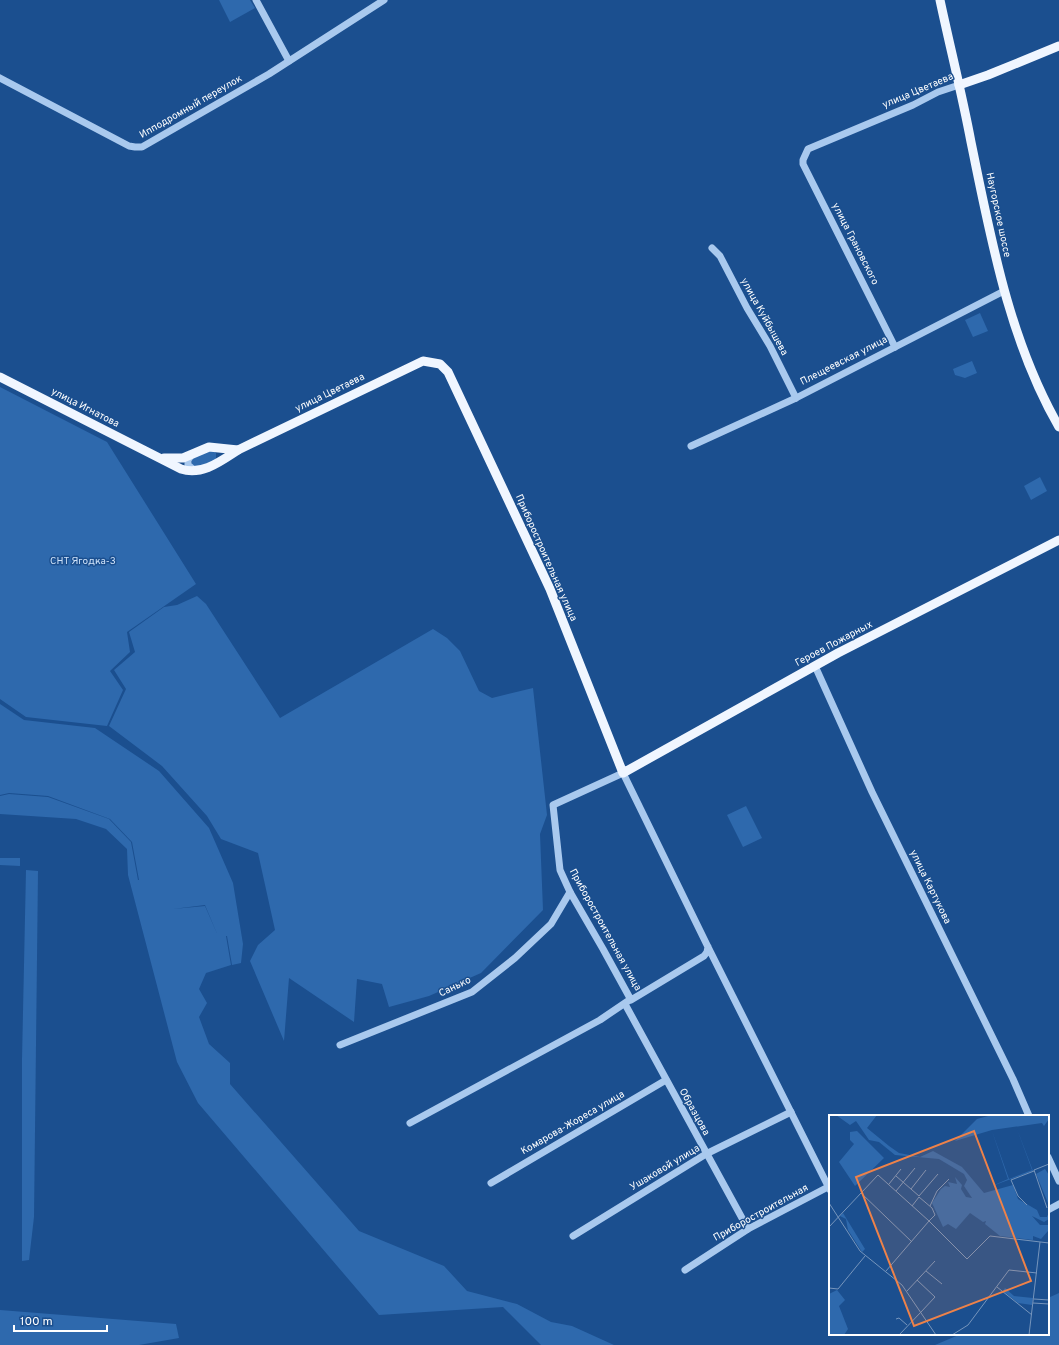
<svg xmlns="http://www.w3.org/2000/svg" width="1059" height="1345" font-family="Overpass,sans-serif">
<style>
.green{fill:#2e69ad;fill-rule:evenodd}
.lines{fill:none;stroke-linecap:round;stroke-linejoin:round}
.minor{stroke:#a9c9ee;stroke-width:7}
.major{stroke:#f0f6ff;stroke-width:9}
.labels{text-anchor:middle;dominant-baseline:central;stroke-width:3;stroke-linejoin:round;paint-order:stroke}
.street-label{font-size:10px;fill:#fff;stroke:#1b4f8f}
.park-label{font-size:10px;fill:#cfe3fa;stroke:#1b4f8f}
.inset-road{fill:none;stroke:#7695bc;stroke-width:1}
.view{fill:#ee8249;fill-opacity:0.15;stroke:#ee8249;stroke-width:2}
.inset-edge{fill:none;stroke:#fff;stroke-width:2}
</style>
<rect width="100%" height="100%" fill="#1b4f8f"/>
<!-- green -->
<g class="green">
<path d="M219,0H250L255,8L230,22Z"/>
<path d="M980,313L988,331L973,337L965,320Z"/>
<path d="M972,361L977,373L965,378L955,375L953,369Z"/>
<path d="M0,387L107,442L196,584L127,632L130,652L110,671L123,690L107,726L26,717L0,699Z"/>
<path d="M208,450L213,451L216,453V460L196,468L192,465V459Z"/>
<path d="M1040,477L1047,491L1031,500L1024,486Z"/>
<path d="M197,596L206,604L280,718L433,629L447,638L460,651L479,691L492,698L533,688L547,815L540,834L543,910L481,973L429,996L389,1007L382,984L357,979L354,1022L289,978L284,1041L250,961L258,945L275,930L258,853L221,839L207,816L162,766L109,726L126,689L114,670L135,652L129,632L164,607L177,605Z"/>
<path d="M0,704L24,720L95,728L159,771L209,828L233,883L243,944L241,963L232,965L227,936H226L231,965L206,973L199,989L207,1003L199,1017L209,1044L230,1063V1084L359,1231L444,1266L467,1291L517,1304L551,1322L572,1326L614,1345H541L503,1307L379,1315L198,1103L177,1062L128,875L127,849L106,829L76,819L0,814V796L9,794L48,797L109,819L131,842L138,880H139L132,842L110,819L48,796L9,793L0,795ZM158,873L173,909L205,905L218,936L205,906L173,909L158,873L153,875Z"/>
<path d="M746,806L762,838L743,847L727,815Z"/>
<path d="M0,858H20V866L0,865Z"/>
<path d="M26,870L38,871L34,1217L29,1260L22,1261V1060Z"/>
<path d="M1059,1293V1345H935L961,1334H1048V1298Z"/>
<path d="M0,1310L176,1324L179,1338L139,1345H0Z"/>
</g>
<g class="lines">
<!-- minor -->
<g class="minor">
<path d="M256,0L289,61"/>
<path d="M0,78L129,146L135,147H142L269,74L384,0"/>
<path d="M712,248L720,256L747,308L770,346L796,398"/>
<path d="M895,347L803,164V160L808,149L913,105L938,92L959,85"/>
<path d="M691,446L796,398L1004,291"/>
<path d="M192,454L188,460V465L195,471"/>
<path d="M815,666L872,792L1013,1079L1029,1116"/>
<path d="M708,947L707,952L704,956L631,1000L603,949L570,892L560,870L553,805L623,773L708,947L830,1190"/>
<path d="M625,1004L748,1229"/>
<path d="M340,1045L472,992L515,958L551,924L570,892"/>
<path d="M410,1123L600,1020L628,1001"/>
<path d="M1048,1157L1059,1181"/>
<path d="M491,1183L666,1080"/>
<path d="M1048,1210L1059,1204"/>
<path d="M573,1236L706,1154L791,1112"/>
<path d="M685,1270L748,1229L828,1187"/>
</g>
<!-- major -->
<g class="major">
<path d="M940,0C950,47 962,94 971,142C991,239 1009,340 1059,427"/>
<path d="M959,85L988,75L1059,46"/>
<path d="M0,377L181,469C202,476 221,461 238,450L423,361L440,364L448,372L550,589L623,773L838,653L1059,540"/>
<path d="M164,458H183L209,447L238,450"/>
</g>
</g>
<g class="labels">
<!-- street labels -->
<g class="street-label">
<text transform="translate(918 91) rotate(-23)">улица Цветаева</text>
<text transform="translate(191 107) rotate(-30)">Ипподромный переулок</text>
<text transform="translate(998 215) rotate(78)">Наугорское шоссе</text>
<text transform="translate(855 244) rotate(63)">улица Грановского</text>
<text transform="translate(764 317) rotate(61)">улица Куйбышева</text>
<text transform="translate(844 361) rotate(-27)">Плещеевская улица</text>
<text transform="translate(330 393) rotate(-26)">улица Цветаева</text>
<text transform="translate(85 408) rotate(27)">улица Игнатова</text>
<text transform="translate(546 558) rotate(66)">Приборостроительная улица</text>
<text transform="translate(834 644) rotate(-28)">Героев Пожарных</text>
<text transform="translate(930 887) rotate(64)">улица Картукова</text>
<text transform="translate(605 930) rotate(61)">Приборостроительная улица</text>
<text transform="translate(455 987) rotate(-26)">Санько</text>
<text transform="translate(694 1112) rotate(61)">Образцова</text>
<text transform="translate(573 1123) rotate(-30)">Комарова-Жореса улица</text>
<text transform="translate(665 1168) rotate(-31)">Ушаковой улица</text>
<text transform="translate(761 1213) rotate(-29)">Приборостроительная</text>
</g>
<!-- park labels -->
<g class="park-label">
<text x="83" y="561">СНТ Ягодка-3</text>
</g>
</g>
<!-- overview -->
<g transform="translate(829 1115)">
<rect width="220" height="220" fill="#1b4f8f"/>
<path d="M7,0H48L38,13L60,31L70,38L91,42L104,36L133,52L155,78L184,70L189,84L208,95L211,102H218L220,97V104L215,107L203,101L211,110H219V116L212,124L204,121V125L171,121L156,109L157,106L154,107L141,98L127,114L119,109L114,112L103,88L112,74L116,71L121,72L119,67L128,69L126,62L133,70L132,74L137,82L143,83L135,71L138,65L135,59L110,44L66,40L50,27L40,25L27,6L21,10ZM163,0H220V4L215,11L213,8L163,15L126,26L148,4ZM188,14L204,56L163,71L179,64L163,16L180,64L203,55ZM28,16L55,43L26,71L10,47L25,29L21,25V17ZM216,54L220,60L219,88L207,59ZM14,98L36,134L33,137L19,115L17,104L11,101ZM176,173L185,181L204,183L203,190L189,188L174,176ZM8,175L16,185L10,191L19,214L15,220H0V179Z" fill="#2e69ad"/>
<path class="inset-road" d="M67,61L90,81M60,69L72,54M82,74L97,55M67,76L86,53M32,78L83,127M90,81L109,59M0,88L31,136L73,170L107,220M198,90L189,81L182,65L205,56M101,91L108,76L120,64M218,93L205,55L220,49M0,112L49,60L100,106L106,100L103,93L90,82L83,91M57,156L100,106L138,144L161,121L220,128M97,156L113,169M88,165L106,182L92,197M168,172L203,200M0,173L9,174L36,141M78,176L106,146M205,184L220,185M204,188L220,189M67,204L70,203L78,210M70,220L92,197M123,220L139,210L180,155L208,158M200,220L211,127"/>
<path class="view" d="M145,16L202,166L85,211L27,62Z"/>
<rect width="220" height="220" class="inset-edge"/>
</g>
<!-- scale -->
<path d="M14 1325v6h93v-6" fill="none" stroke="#ffffff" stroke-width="2"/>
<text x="20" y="1325" font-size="12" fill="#ffffff" stroke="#1b4f8f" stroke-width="3" paint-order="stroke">100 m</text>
</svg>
